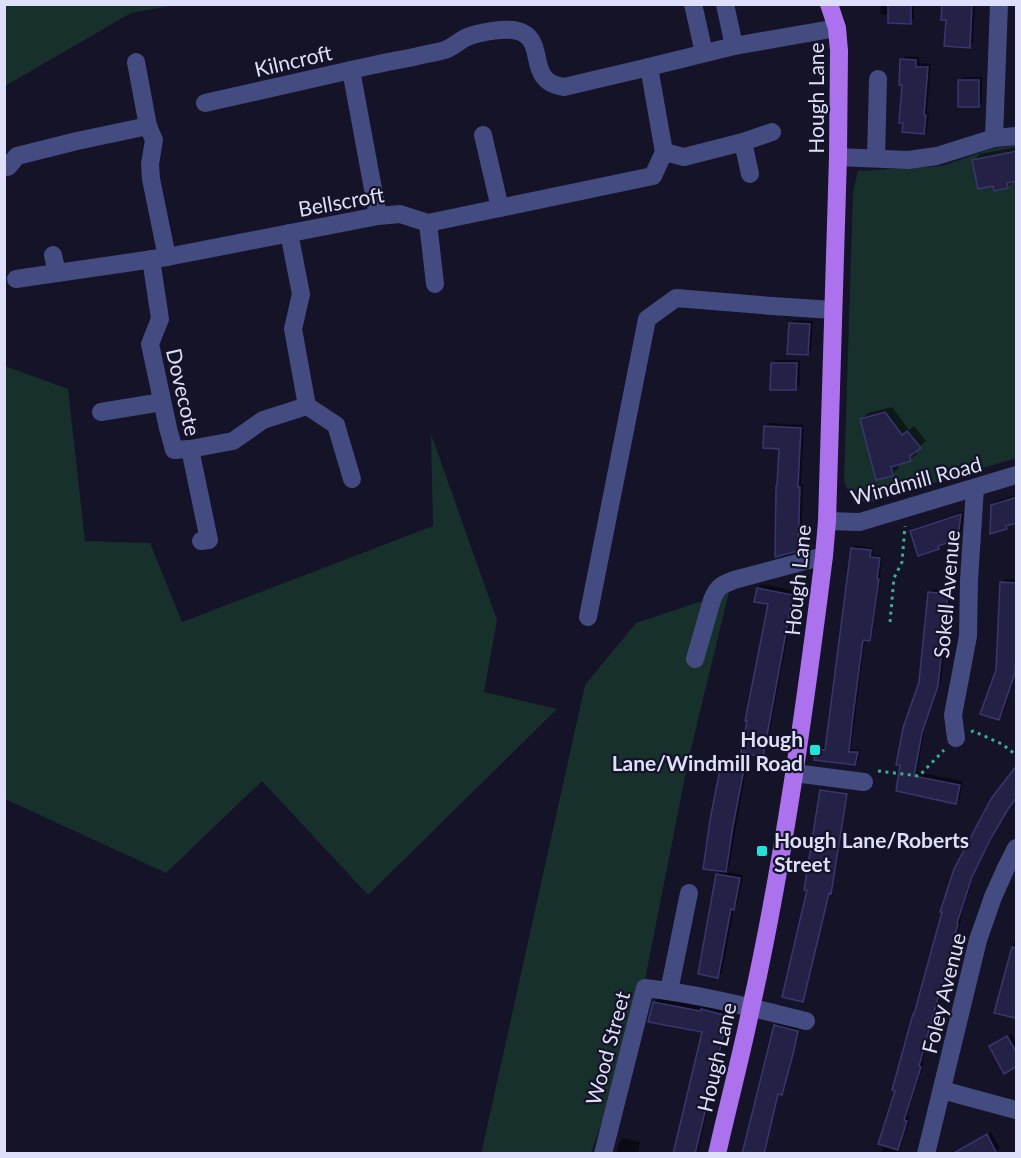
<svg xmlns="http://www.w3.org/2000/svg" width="1021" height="1158" font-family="Lato,sans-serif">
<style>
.green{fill:#17302c}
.shadow{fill:#0007}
.building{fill:#232246;stroke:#39366f;stroke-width:1.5}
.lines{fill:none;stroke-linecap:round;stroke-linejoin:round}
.path{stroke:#3fad95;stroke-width:3;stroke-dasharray:3 4.5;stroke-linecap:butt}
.minor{stroke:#444b80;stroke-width:18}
.major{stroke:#ac72ee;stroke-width:18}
.poi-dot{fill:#21e4d8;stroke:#141327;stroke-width:2}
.labels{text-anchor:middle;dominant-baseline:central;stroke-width:4.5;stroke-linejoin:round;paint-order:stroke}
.street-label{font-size:21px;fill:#dedffb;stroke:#141327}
.poi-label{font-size:21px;font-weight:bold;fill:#dedffb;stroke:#141327;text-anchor:end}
</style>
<rect width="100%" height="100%" fill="#141327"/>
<!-- green -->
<g class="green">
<path d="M5,4H176V5L131,13L5,86Z"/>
<path d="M1016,145V458L867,503C853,498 849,496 844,481L853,192L858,171L942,166L993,148Z"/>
<path d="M5,366L68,389L85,541L150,543L182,622L433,526L431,434L497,620L484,692L557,709L368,895L262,781L166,873L5,799Z"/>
<path d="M729,592L689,757L636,1025L591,1153L481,1154L585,685L636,623Z"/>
</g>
<!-- shadow -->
<g class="shadow">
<path d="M881,4H914V18L910,22L889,15L880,14Z"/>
<path d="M943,4H975L973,42L969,46L947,19Z"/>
<path d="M906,56L919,57V63L931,64L927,112H929L927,129L924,133L904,84L902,60Z"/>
<path d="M964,77H982V102L978,105L960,81Z"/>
<path d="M1016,147V180L1007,187L994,184L974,160L980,154Z"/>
<path d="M794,320L813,321L811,350L807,354L790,324Z"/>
<path d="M776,360H800V385L796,389L772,364Z"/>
<path d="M892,407L909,430L914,426L926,441L916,450L917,454L910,460L897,464L899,468L892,474L862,419L868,413Z"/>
<path d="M769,423L804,425L801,484H803L801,546L797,550L781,448L765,427Z"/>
<path d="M1016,495V521L1006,528L992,506L996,501Z"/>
<path d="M964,511L961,533L957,538L942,543L938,547L912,532L916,528Z"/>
<path d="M855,545L873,548L872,554L882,556L880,577H881L872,636L869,639L865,638L851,749L860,750L858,761L855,764L817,750L820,747L827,748L852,548Z"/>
<path d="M1005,579H1016V673L1003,714L999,718L997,670L1001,583Z"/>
<path d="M762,584L796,591L766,751L762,755L769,603L758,588Z"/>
<path d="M934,589L951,591L941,681L925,728L917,772L963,781L960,798L956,802L898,790L920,682L930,593Z"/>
<path d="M726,761L747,765L729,867L725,871L743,875L737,904L734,908L722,973L718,976L717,875L722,870V765Z"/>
<path d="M823,789L847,793L832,890L829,892L804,999L803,1001L809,889L821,791Z"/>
<path d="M1011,803L995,832L975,872L960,919L961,920L946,978L922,1062L924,1063L907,1116L910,1117L899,1154H881L914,1015L943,911Z"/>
<path d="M1016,934V1014L1014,1016L996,1012Z"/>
<path d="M658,999L705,1007L706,1006L731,1012L697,1154H675L704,1031L654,1003Z"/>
<path d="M777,1024L799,1029L783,1092L781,1094L779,1093L764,1154H744L775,1026Z"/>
<path d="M1012,1034L1016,1043V1065L991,1047L995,1043Z"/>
<path d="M991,1132L1000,1148L996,1152L993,1154L962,1149L966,1146Z"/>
<path d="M623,1138L640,1142L638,1154H616L619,1142Z"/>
</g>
<!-- building -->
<g class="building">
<path d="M888,4H911V24L888,23Z"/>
<path d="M942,4H972L970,48L944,46L946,20H941Z"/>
<path d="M900,59L916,60V67H928L924,115H926L924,134L902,132L903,123H899L902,85H899Z"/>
<rect x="958" y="80" width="21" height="27"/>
<path d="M1017,151V181L1007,183L1008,188L994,191L993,186L978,189L972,160Z"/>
<path d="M789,323L810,324L808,355L787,354Z"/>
<path d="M771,363H797L796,390H770Z"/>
<path d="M885,412L902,435L907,431L921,448L910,456L911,461L891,467L893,476L876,480L860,419Z"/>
<path d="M764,426L801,428L798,487H800L798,551L775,557L776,486H777L779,449L763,448Z"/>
<path d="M1017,497V523L1006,526L1007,529L990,534L991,505Z"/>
<path d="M961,514L958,539L938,546L939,549L918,556L910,531Z"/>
<path d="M851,548L871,550L870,557L880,558L877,579H879L870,641L863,640L852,723L849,752H858L855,765L814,760L816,749L825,750Z"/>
<path d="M1000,582L1017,583V636L1015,673L999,720L980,714L996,670Z"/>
<path d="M757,588L793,595L763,757L741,752L747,721H745L768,604L754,602Z"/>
<path d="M928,592L948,594L938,686L922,733L914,776L960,785L956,804L896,791L900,765H896L903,728L919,682Z"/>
<path d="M721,764L744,769L733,826L726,872L703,869L710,820Z"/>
<path d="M1017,765V797L1008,809L991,838L972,877L957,923L958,924L942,984L919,1066L921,1067L904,1120L907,1121L898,1150L878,1144L895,1091L892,1090L913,1014H914L942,912H940L954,869L991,799Z"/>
<path d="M820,790L847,794L831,894L829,893L803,1002L782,997L807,890H804Z"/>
<path d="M716,874L740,878L734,910L731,909L718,978L698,974Z"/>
<path d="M1012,947L1017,948V1010L1015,1018L994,1013Z"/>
<path d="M653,1002L700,1011L701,1009L728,1016L695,1154H673L702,1032L648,1022Z"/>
<path d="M774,1025L798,1031L794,1050L782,1095L778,1094L764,1154H742Z"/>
<path d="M1007,1036L1017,1053V1066L1004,1074L989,1046Z"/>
<path d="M987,1134L997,1154H952Z"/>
</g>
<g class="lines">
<!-- path -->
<g class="path">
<path d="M890,622L894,578L902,562L905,526"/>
<path d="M971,732L973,731L1002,744L1016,755"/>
<path d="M878,771L919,776L944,750"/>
</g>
<!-- minor -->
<g class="minor">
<path d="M693,4L704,53"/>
<path d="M725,4L734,46"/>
<path d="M351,70C372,65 393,61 414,57C424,54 435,53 445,50C453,47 458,42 465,38C478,32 510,26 523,33C546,45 526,82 564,87L649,67"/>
<path d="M205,103L351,70L378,216"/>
<path d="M148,126L154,140L150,164L151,179L167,257"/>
<path d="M483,135L500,208"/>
<path d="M994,138L999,4"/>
<path d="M743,142L750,174"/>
<path d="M664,152L649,67L734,46L837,28"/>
<path d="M664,152L684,157L743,142L772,132"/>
<path d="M838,157L908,160L937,156L994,138L1016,136"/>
<path d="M876,158L878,79"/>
<path d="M4,163L8,167L17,156L77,141L148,126L136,62"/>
<path d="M428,223L435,284"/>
<path d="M289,233L301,294L293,329L307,406"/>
<path d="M53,255L57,273L167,257L378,216L400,214L428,223L653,176L664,152"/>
<path d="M151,259L160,319L150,344L168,428L174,450L190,449"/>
<path d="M16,279L57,273"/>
<path d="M307,406L336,425L352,479"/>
<path d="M101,412L162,402"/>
<path d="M827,521L860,522L1016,475"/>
<path d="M201,541L209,540L190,449L233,441L263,420L307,406"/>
<path d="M588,617L647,319L676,298L772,306L833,310"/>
<path d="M695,659L712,600C717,587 721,585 734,580L824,556"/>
<path d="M956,738L953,715L968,636L969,580L975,488"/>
<path d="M794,773L864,782"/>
<path d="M669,991L689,893"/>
<path d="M942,1090L1016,1110"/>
<path d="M603,1154L645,988C699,994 753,1008 806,1021"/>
<path d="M926,1154L978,940L993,897L1006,868L1016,848"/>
</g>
<!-- major -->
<path class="major" d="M717,1154C728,1105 741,1057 751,1008C784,859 805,707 824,556L827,521L838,157L839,51L837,28L829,4"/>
</g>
<!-- markers -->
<g class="poi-dot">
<rect x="809" y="744" width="12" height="12" rx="3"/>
<rect x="756" y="845" width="12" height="12" rx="3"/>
</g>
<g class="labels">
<!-- street labels -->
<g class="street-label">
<text transform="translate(293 60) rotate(-13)">Kilncroft</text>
<text transform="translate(815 98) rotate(-90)">Hough Lane</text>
<text transform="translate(341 201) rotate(-10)">Bellscroft</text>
<text transform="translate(184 392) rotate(77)">Dovecote</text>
<text transform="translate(916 480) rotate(-15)">Windmill Road</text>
<text transform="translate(797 580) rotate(-84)">Hough Lane</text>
<text transform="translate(946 594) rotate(-85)">Sokell Avenue</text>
<text transform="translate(943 993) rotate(-76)">Foley Avenue</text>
<text transform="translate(607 1048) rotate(-75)">Wood Street</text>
<text transform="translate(716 1057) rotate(-77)">Hough Lane</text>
</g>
<!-- poi labels -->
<g class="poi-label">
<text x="803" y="738">Hough<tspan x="803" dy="24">Lane/Windmill Road</tspan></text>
<text x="774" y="839" text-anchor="start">Hough Lane/Roberts<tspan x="774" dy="24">Street</tspan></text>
</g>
</g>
<!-- border -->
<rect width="1021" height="1158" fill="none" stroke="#dedffb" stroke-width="12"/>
</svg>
